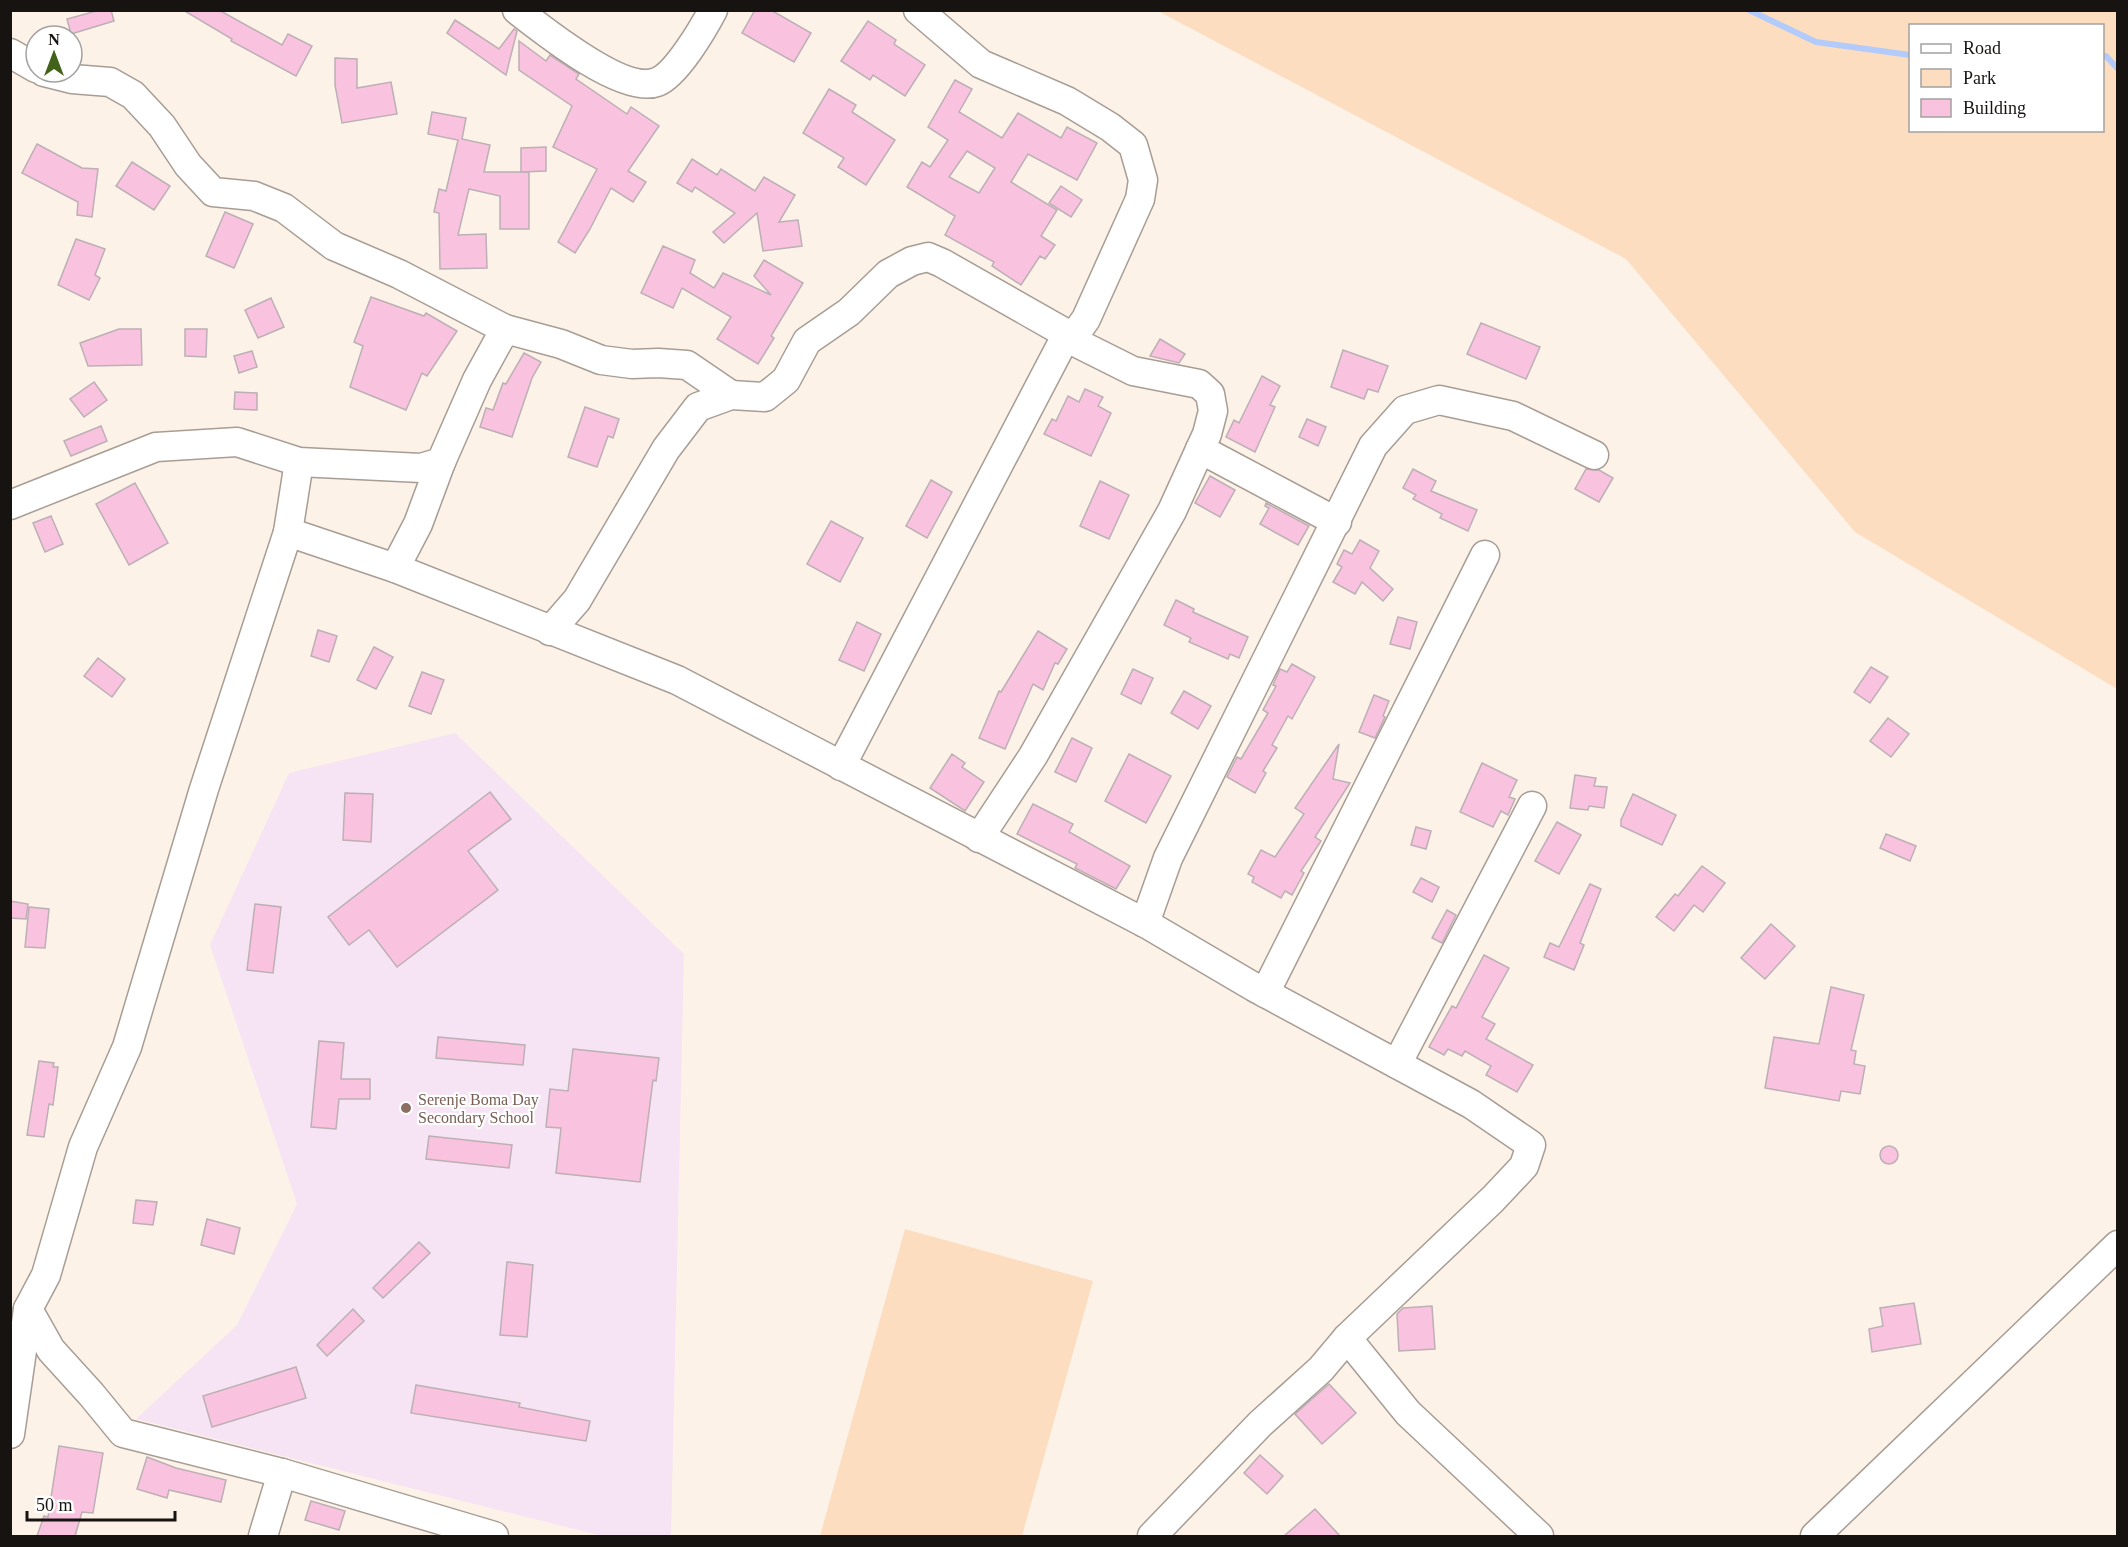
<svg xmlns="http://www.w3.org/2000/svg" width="2128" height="1547" font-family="Georgia,serif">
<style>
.education{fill:#f6e4f4}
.green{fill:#fdddc0;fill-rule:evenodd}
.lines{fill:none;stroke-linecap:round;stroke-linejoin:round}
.stream{stroke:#b3cbfa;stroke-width:6}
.building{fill:#f9c3df;stroke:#bcafb5;stroke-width:1.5;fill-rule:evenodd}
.minor-casing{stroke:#a79d94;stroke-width:31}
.minor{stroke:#fff;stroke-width:28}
.education-dot{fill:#8d6e63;stroke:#fff;stroke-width:2}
.labels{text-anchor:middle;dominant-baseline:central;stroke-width:4.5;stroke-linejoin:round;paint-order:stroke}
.education-label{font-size:16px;fill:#785e54;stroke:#fff;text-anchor:start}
</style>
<rect width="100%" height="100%" fill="#fdf2e8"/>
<!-- education -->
<path class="education" d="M455,733L684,954L671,1536H602L136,1419L237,1325L297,1204L210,945L289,773Z"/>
<!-- green -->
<g class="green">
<path d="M1158,11H2117V689L1855,532L1626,259ZM1910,26H2102V130H1910Z"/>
<path d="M905,1229L1093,1281L1022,1536H820Z"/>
</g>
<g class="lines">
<!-- stream -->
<g class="stream">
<path d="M1749,10L1816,42L1910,55"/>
<path d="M2102,56H2106L2118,69"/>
</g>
</g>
<!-- building -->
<g class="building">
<path d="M100,10H111L114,21L71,34L67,19Z"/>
<path d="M183,10H219L282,45L288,34L312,46L296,76L231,41L232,39Z"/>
<path d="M755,10H771L811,33L794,62L742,33Z"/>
<path d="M455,20L499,49L514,29L517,31L506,75L447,33Z"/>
<path d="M868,21L896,40L894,44L925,65L905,96L873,75L870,80L841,61Z"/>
<path d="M519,41L546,61L550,55L579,74L576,79L627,114L631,107L659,126L628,171L646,182L633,202L611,188L590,229L575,253L558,242L597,169L553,147L572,106L519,70Z"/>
<path d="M335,58L357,59V88L391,82L397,114L342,123L335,85Z"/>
<path d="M955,80L972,89L959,112L1002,138L1018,113L1061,138L1067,127L1097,143L1077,180L1028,154L1011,182L1057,210L1041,236L1055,245L1045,259L1040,256L1021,285L992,266L994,262L945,235L955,216L907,187L922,162L930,167L948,140L928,127ZM967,151L995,168L979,193L949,177Z"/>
<path d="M829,89L856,105L852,112L895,140L866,185L838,167L844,158L803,133Z"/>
<path d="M432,112L466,118L462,139L490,145L484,172H529V229H500V196L469,189L458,235L486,234L487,268L440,269L439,213L434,212L439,189L446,191L458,140L428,134Z"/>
<path d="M37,144L82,168L98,169L92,217L77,215L78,202L22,173Z"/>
<path d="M546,147V171L521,172V148Z"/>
<path d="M692,159L717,175L721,169L755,191L764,177L795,195L779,222L798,220L802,246L763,251L757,213L724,243L713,232L735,213L695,187L692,192L677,183Z"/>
<path d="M132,162L170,186L154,210L116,186Z"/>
<path d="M1061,186L1082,200L1071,217L1049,203Z"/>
<path d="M225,212L253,224L234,268L206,256Z"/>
<path d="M76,239L105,249L95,275L100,278L89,300L58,285Z"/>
<path d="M663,246L695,260L690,273L714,288L723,273L771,295L754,276L764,260L803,283L771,336L774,338L758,364L717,339L731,317L682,288L673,308L641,293Z"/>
<path d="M371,297L424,316L426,313L457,331L427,376L422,373L406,410L350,387L363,346L354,342Z"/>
<path d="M271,298L284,327L258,338L245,310Z"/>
<path d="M1481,323L1540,347L1526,379L1467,354Z"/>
<path d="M119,329H141L142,365L88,366L80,343Z"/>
<path d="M185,329H207L206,357L185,356Z"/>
<path d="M1160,339L1185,354L1179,363L1150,356Z"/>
<path d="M1343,350L1388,366L1378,392L1368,389L1364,399L1331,387Z"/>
<path d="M252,351L257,367L239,373L234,356Z"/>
<path d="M524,353L541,362L532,378L512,437L480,427L486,408L493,410L503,383L506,384Z"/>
<path d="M1262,376L1280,386L1270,405L1275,407L1255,452L1226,437L1234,420L1239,423Z"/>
<path d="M94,382L107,400L84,417L70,399Z"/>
<path d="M1085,389L1103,397L1098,406L1111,413L1091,456L1044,434L1052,419L1056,421L1068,396L1079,402Z"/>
<path d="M235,392L257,393V410L234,409Z"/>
<path d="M585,407L619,419L613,438L608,436L597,467L568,457Z"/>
<path d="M1307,419L1326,427L1318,446L1299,437Z"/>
<path d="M101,426L107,441L71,456L64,441Z"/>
<path d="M1413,469L1436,481L1431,491L1477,510L1468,531L1440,518L1442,514L1413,499L1416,495L1403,488Z"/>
<path d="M1586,469L1599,470L1613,478L1599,502L1575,489Z"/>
<path d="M1210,476L1235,490L1220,517L1195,503Z"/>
<path d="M931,480L952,492L927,538L906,526Z"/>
<path d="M1100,481L1129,495L1109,539L1080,526Z"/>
<path d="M135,483L168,543L129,565L96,504Z"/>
<path d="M1266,503L1309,526L1298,545L1260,524L1269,508L1265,506Z"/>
<path d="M51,516L63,544L45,552L33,523Z"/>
<path d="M831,521L863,538L840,582L807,564Z"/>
<path d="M1360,540L1379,551L1370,568L1393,589L1383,601L1362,582L1355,594L1333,582L1342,567L1337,564L1344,550L1352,554Z"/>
<path d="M1176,600L1194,609L1193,612L1248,637L1239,658L1230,654L1228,659L1189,642L1191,638L1164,625Z"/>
<path d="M1398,617L1417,622L1410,649L1390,644Z"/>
<path d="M857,622L881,634L864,671L839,660Z"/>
<path d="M318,630L337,636L329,662L311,656Z"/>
<path d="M1038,631L1067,649L1058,664L1055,663L1043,690L1033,684L1005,749L979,738L999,691L1001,692Z"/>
<path d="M374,647L393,657L376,689L357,680Z"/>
<path d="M98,658L125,679L112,697L84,676Z"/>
<path d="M1292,664L1315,677L1292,719L1288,716L1272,745L1277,748L1263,771L1266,773L1255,793L1227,777L1237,757L1241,759L1268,713L1263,710L1276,686L1273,685L1280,669L1287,672Z"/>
<path d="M1871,667L1888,677L1870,703L1854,692Z"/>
<path d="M1133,669L1153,678L1141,704L1121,694Z"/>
<path d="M422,672L444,680L431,714L409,706Z"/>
<path d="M1184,691L1211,706L1198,729L1171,713Z"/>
<path d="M1374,695L1389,701L1383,716L1385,717L1375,738L1359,732Z"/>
<path d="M1888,718L1909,734L1891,757L1870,741Z"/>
<path d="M1072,738L1092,748L1076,782L1055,772Z"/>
<path d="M1339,744L1333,779L1350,783L1315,837L1321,841L1301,871L1304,873L1292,895L1285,891L1281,898L1252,882L1254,877L1248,874L1261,850L1275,857L1304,814L1295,808Z"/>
<path d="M952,754L965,763L962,767L984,782L965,811L930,788Z"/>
<path d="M1129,754L1171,776L1146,823L1105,801Z"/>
<path d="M1482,763L1517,780L1509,797L1515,799L1508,815L1501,811L1493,827L1460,812Z"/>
<path d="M1575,775L1596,778L1594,786L1607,787L1604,808L1589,806L1588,810L1570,808Z"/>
<path d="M490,792L511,819L468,851L498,890L397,967L369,930L349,945L328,917Z"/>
<path d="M345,793L373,794L371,842L343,840Z"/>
<path d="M1633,794L1676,815L1662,845L1621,826V820Z"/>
<path d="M1033,804L1073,824L1069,832L1130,866L1116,889L1075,868L1077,864L1017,834Z"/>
<path d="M1557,822L1581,835L1559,874L1535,861Z"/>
<path d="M1416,827L1431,831L1426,849L1411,845Z"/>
<path d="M1886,834L1916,846L1910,861L1880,848Z"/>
<path d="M1702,866L1725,883L1703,912L1694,905L1674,931L1656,917L1675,894L1678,896Z"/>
<path d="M1421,878L1439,887L1432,902L1413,892Z"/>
<path d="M1590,884L1601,889L1580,943L1584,945L1574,970L1544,957L1550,943L1559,947Z"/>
<path d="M10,901L28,904L26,919L10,918Z"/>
<path d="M255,904L281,907L273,973L247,970Z"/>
<path d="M29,907L49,909L45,948L25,947Z"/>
<path d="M1447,910L1456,915L1442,943L1432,938Z"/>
<path d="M1771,924L1795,946L1765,979L1741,958Z"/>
<path d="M1484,955L1509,968L1482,1017L1495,1024L1486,1039L1533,1065L1517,1092L1486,1075L1491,1066L1465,1051L1462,1056L1448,1049L1444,1055L1429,1047L1452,1006L1456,1008Z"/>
<path d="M1831,987L1864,995L1851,1050L1856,1051L1854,1064L1865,1066L1860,1094L1841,1091L1839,1101L1765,1088L1774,1037L1819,1044Z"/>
<path d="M438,1037L525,1045L523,1065L436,1058Z"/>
<path d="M319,1041L344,1043L341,1079H370V1099H339L336,1129L311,1127Z"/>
<path d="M573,1049L659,1058L656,1081L653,1080L640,1182L556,1173L561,1128L546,1127L550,1089L568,1091Z"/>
<path d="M39,1061L54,1063L53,1067H58L53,1105L49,1104L44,1137L27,1135Z"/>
<path d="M429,1136L512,1145L509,1168L426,1159Z"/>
<circle cx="1889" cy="1155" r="9"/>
<path d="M136,1200L157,1202L153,1225L133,1223Z"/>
<path d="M207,1219L240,1228L234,1254L201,1245Z"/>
<path d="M419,1242L430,1253L383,1298L373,1288Z"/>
<path d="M507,1262L533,1265L527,1337L500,1335Z"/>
<path d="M1914,1303L1921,1344L1872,1352L1869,1329L1883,1326L1880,1308Z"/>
<path d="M1432,1306L1435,1349L1399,1351L1397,1314L1403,1308Z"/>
<path d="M353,1309L364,1321L327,1356L317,1345Z"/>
<path d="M296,1367L306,1398L212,1427L203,1396Z"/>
<path d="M1329,1384L1356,1413L1322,1444L1295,1414Z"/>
<path d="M416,1385L520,1403L519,1407L590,1421L586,1441L411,1413Z"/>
<path d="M59,1446L103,1453L93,1513L82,1512L75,1536H37L44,1516L48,1517Z"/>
<path d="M1260,1455L1283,1476L1267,1494L1244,1473Z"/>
<path d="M147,1457L176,1468L226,1480L221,1502L169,1490L167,1498L137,1489Z"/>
<path d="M311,1501L345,1511L339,1530L305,1520Z"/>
<path d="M1315,1509L1340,1536H1284Z"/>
</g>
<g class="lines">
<!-- minor casing -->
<g class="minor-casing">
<g id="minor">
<path d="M517,10C544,31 624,95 657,82C676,75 703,29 713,10"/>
<path d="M918,10L981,64L1067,101L1110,127L1133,145L1143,180L1140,199L1086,319L1071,340"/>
<path d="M10,53L36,68"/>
<path d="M44,72L72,79L110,82L133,95L162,126L188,165L213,192L254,196L284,208L334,246L399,274L505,329L561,344L601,360L632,364L658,363L687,365L731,395"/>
<path d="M1200,449L1337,522"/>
<path d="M10,505L156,447L237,442L299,462L421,468L441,462L477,380L505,329"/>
<path d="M288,532L395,568L677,680L1145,923L1254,987L1471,1104L1531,1145L1524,1166L1493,1199L1347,1338L1321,1369L1260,1424L1152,1536"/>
<path d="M395,568L418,524L441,462"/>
<path d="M550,631L577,600L666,449L698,407L731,395L765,397L786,380L807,341L849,312L888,274L912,261L928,257L942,263L1067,334L1071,340L1133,371L1199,384L1210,394L1213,411L1207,434L1172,511L1033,756L979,838"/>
<path d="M841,766L1067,334"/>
<path d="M1145,923L1168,858L1373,446L1405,410L1439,400L1513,416L1594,455"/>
<path d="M1265,993L1485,555"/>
<path d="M1397,1064L1532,806"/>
<path d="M28,1309L51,1350L91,1394L123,1433L282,1473L494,1536"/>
<path d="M1347,1338L1408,1413L1539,1536"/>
<path d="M10,1434L28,1309L46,1275L83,1147L127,1047L204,789L288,532L299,462"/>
<path d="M263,1536L282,1473"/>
<path d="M1815,1536L2118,1245"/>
</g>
</g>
<!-- minor -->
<use href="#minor" class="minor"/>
</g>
<!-- markers -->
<circle class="education-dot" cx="406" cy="1108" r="6"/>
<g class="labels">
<!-- education labels -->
<g class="education-label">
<text x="418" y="1099">Serenje Boma Day<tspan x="418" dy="18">Secondary School</tspan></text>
</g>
</g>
<!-- border -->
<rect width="2128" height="1547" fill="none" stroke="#171310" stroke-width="24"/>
<!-- legend -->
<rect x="1909" y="24" width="195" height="108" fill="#ffffff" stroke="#a2a19f" stroke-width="1.5"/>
<rect x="1921" y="44" width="30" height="9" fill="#ffffff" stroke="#a2a19f" stroke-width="1.5"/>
<text x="1963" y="54" font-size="18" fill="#171310">Road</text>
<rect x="1921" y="69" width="30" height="18" fill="#fdddc0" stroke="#a2a19f" stroke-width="1.5"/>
<text x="1963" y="84" font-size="18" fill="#171310">Park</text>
<rect x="1921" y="99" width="30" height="18" fill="#f9c3df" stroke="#a2a19f" stroke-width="1.5"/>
<text x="1963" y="114" font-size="18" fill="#171310">Building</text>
<!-- north arrow -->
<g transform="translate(54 54)"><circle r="28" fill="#ffffff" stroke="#a2a19f" stroke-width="1.5"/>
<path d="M0-4.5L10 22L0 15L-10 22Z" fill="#416218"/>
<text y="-9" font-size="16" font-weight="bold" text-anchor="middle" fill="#171310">N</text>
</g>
<!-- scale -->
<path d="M27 1511v9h148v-9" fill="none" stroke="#171310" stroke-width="3"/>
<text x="36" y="1511" font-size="18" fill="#171310" stroke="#ffffff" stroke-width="4.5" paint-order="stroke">50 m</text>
</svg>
